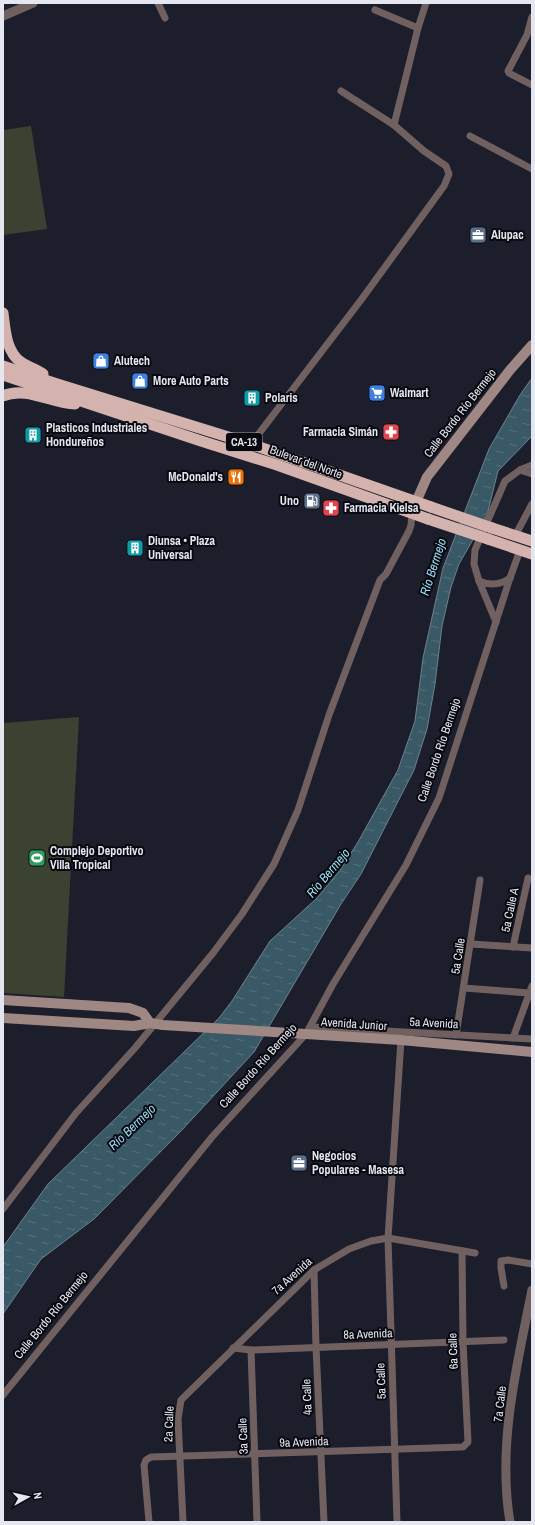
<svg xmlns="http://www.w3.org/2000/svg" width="535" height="1525" font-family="'Archivo Narrow',sans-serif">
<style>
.pitch{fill:#3b4231}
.water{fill:url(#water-ripples);stroke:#6c838f}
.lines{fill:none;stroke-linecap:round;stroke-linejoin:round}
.minor{stroke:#706160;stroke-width:7}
.tertiary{stroke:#706160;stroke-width:9}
.secondary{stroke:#9f8784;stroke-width:10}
.trunk{stroke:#d4b2ae;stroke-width:11}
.trunk-bridge{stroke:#d4b2ae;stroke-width:11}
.labels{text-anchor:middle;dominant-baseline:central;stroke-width:4;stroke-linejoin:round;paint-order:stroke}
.shield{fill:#08090f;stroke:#a2a4ac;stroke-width:1}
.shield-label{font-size:11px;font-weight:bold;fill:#e4e6f0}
.poi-label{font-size:12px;font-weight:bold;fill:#e4e6f0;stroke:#08090f;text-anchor:start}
.street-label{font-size:12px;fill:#e4e6f0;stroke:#08090f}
.water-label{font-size:13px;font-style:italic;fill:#99d9f2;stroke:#08090f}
</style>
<defs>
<pattern id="water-ripples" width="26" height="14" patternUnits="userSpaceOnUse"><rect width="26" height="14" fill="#385965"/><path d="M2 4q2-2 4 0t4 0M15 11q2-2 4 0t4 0" fill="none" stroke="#55717b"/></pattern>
</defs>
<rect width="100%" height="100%" fill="#1c1e2c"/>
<!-- pitch -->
<g class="pitch">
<path d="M31,126L47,229L3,235V130Z"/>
<path d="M79,717L64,997L3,993V723Z"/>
</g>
<!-- water -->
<path class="water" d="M532,378V436L498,471L487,515L459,564L451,587L442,626L435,684L427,729L414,770L361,874L341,904L254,1052L181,1131L94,1219L41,1259L3,1314V1247L48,1184L219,1018L232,1001L270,941L317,898L341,869L358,842L398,770L415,721L423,658L443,568L489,449L520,395Z"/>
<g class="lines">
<!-- minor -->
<g class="minor">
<path d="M158,3L165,18"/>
<path d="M375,10L418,28"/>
<path d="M532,17L527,35L508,71L509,73L532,85"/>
<path d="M394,125L418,28L426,3"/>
<path d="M470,136L532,169"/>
<path d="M251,444L361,300L444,186L449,174L446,166L424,151L394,125L341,91"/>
<path d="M520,470L532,474"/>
<path d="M515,536L532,504"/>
<path d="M479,581C490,586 500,585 510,578"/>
<path d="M496,622L479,581L474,564L475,550L505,481L520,470L532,465"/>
<path d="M471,944L532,948"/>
<path d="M513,947L528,878"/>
<path d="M464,988L529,993"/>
<path d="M311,1027L532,1039"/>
<path d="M456,1035L480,880"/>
<path d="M513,1038L532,986"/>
<path d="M3,1209L76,1113L135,1048L213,953L242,914L274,864L298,810L329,715L380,580L386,574L409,531L411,525L412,513"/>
<path d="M314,1270L316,1347L324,1522"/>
<path d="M504,1286L501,1268V1261L508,1260L532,1264"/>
<path d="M233,1348L251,1350L504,1340"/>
<path d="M251,1350L257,1522"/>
<path d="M3,1395L212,1137L306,1034L333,984L406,865L439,798L510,578L520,550"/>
<path d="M149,1522L144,1465L146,1460L151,1457L463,1447L468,1442L463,1342L462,1251"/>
<path d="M183,1522L178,1419L181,1400L314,1270L349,1249L371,1241L388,1238L475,1253"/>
<path d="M397,1522L388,1238L401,1040"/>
</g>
<!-- tertiary -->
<g class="tertiary">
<path d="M3,16L33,3"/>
<path d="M510,1522C497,1445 517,1365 532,1290"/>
</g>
<!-- secondary -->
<g class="secondary">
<path d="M416,502L427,477L510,370L532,345"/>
<path d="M3,1000L129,1008L143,1013L150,1023"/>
<path d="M3,1018L134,1026L150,1023L163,1025L401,1040L532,1052"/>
</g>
<!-- trunk -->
<g class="trunk">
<path d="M3,313C5,329 6,352 21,362C28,367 36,369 43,374"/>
<path d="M3,366L54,383L251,444L431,507"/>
<path d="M3,375L201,441L277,465L428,519"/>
<path d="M3,396C26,386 51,403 75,404"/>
<path d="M492,528L532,541"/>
<path d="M488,539L532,554"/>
</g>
<!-- trunk-bridge -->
<g class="trunk-bridge">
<path d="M431,507L492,528"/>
<path d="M428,519L488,539"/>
</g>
</g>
<!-- icons -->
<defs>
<g id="office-square" transform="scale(0.9)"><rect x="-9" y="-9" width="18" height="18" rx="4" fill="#5c6f8a" stroke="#08090f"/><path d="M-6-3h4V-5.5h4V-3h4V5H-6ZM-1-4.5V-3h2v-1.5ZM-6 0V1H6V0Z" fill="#fff"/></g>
<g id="shop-square" transform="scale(0.9)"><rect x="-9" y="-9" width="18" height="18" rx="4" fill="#3f7fe0" stroke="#08090f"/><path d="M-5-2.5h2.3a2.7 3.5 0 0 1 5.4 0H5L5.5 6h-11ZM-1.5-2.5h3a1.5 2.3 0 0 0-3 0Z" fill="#fff"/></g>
<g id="supermarket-square" transform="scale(0.9)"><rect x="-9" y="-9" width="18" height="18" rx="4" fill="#3f7fe0" stroke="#08090f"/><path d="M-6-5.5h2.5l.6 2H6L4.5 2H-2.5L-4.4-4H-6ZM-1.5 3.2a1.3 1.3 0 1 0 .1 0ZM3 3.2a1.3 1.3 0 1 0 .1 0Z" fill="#fff"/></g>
<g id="building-square" transform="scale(0.9)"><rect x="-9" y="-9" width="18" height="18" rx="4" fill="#0f9aa8" stroke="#08090f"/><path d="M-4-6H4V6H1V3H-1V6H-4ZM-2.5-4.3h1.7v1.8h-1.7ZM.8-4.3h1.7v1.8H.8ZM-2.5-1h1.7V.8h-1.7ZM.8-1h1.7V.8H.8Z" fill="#fff"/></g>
<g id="pharmacy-square" transform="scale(0.9)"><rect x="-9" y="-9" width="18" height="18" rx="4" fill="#e0444e" stroke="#08090f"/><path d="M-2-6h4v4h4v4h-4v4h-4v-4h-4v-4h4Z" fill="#fff"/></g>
<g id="restaurant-square" transform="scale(0.9)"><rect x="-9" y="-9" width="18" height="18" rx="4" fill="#e8710a" stroke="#08090f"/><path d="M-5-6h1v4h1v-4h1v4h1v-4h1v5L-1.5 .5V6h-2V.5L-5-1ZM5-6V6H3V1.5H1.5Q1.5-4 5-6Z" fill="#fff"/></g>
<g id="fuel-square" transform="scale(0.9)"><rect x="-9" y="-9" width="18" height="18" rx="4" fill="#5c6f8a" stroke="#08090f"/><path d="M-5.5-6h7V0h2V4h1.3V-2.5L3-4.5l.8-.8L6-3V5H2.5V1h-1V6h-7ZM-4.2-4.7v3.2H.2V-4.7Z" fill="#fff"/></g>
<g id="stadium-square" transform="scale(0.9)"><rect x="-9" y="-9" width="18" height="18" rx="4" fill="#2e9e5b" stroke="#08090f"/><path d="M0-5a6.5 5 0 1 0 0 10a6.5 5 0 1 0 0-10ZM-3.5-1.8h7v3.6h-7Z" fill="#fff"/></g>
</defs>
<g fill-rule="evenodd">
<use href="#office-square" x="478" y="235"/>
<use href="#shop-square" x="101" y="361"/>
<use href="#shop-square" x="140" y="381"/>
<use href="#supermarket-square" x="377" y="393"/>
<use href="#building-square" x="252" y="398"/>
<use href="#pharmacy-square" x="391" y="432"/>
<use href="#building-square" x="33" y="435"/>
<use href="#restaurant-square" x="236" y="477"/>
<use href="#fuel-square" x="312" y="501"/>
<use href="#pharmacy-square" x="331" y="508"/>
<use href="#building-square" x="135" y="548"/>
<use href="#stadium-square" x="37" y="858"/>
<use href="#office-square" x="299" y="1163"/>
</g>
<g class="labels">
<!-- shield labels -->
<rect class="shield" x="226" y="433" width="36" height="18" rx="3"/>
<g class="shield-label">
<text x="244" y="442">CA-13</text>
</g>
<!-- poi labels -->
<g class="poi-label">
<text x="491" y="235">Alupac</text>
<text x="114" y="361">Alutech</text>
<text x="153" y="381">More Auto Parts</text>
<text x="390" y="393">Walmart</text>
<text x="265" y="398">Polaris</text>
<text x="46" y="428">Plasticos Industriales<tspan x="46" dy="14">Hondureños</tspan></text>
<text x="378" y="432" text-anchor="end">Farmacia Simán</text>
<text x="223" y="477" text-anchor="end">McDonald's</text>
<text x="299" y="501" text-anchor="end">Uno</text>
<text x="344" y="508">Farmacia Kielsa</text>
<text x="148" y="541">Diunsa • Plaza<tspan x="148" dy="14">Universal</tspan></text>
<text x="50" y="851">Complejo Deportivo<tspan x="50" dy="14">Villa Tropical</tspan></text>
<text x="312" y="1156">Negocios<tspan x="312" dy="14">Populares - Masesa</tspan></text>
</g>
<!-- street labels -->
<g class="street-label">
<text transform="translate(460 413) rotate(-52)">Calle Bordo Río Bermejo</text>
<text transform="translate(306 462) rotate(20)">Bulevar del Norte</text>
<text transform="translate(439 750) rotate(-71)">Calle Bordo Río Bermejo</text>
<text transform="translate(510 910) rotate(-78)">5a Calle A</text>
<text transform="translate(458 956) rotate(-81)">5a Calle</text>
<text transform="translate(434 1023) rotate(3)">5a Avenida</text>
<text transform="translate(354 1024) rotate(4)">Avenida Junior</text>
<text transform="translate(258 1066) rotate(-48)">Calle Bordo Río Bermejo</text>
<text transform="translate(292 1276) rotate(-42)">7a Avenida</text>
<text transform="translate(51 1315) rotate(-51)">Calle Bordo Río Bermejo</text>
<text transform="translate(368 1334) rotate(-2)">8a Avenida</text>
<text transform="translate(453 1351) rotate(-92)">6a Calle</text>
<text transform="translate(381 1381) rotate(-92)">5a Calle</text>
<text transform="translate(307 1397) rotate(-92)">4a Calle</text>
<text transform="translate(500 1404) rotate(-83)">7a Calle</text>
<text transform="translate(169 1424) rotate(-88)">2a Calle</text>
<text transform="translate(243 1436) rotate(-92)">3a Calle</text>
<text transform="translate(304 1442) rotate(-2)">9a Avenida</text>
</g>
<!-- water labels -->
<g class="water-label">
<text transform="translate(433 567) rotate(-72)">Río Bermejo</text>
<text transform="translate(328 873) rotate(-50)">Río Bermejo</text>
<text transform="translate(132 1127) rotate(-44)">Río Bermejo</text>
</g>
</g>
<!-- border -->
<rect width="535" height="1525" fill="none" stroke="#e4e6f0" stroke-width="8"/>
<!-- north arrow -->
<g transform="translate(28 1497) rotate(82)" stroke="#08090f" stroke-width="3" paint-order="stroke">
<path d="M0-3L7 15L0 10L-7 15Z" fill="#e4e6f0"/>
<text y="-6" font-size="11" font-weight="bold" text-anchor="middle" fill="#e4e6f0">N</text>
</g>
</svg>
